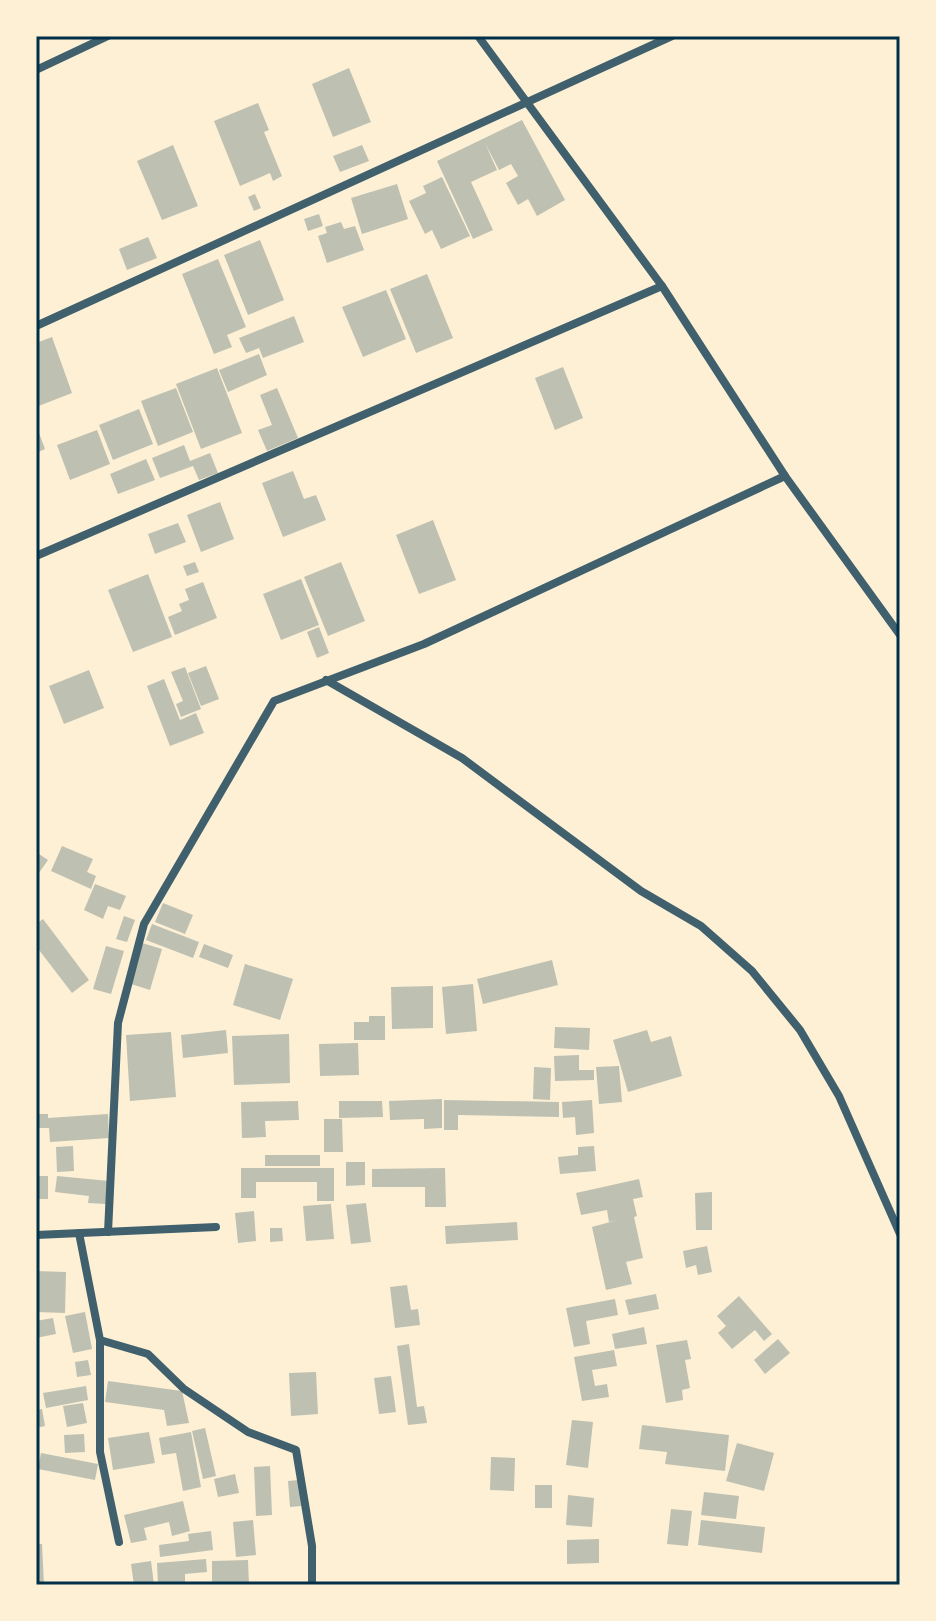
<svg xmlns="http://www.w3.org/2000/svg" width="936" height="1621" font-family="Figtree,sans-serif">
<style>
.building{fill:#bec0b2}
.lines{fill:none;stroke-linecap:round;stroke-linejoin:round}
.minor{stroke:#3f606c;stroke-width:8}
.neatline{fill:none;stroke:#003049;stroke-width:3}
</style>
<rect width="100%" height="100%" fill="#fdf0d5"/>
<!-- building -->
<g class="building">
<path d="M349,68L371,122L333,137L312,84Z"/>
<path d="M258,103L269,130L264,132L282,176L273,181L270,173L240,186L214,121Z"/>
<path d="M522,120L565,200L537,216L528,199L518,205L506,183L518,176L511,164L499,170L485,143L497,170L471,182L493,230L473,239L437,161Z"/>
<path d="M173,145L198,206L162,220L137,161Z"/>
<path d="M362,145L369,161L340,172L333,156Z"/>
<path d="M442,177L470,236L441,249L432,230L425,234L409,201L426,193L423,186Z"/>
<path d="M397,184L408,219L362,234L351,198Z"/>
<path d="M255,194L261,208L254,211L248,197Z"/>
<path d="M319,214L323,226L308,231L304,219Z"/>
<path d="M341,222L344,229L355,226L364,250L327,263L318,236L327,233L325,227Z"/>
<path d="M148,237L157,258L127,270L119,249Z"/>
<path d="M260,240L284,300L248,315L224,255Z"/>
<path d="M218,259L246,327L227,335L232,347L214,354L182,274Z"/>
<path d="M427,274L453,338L416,353L390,289Z"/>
<path d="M386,290L406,339L363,357L342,307Z"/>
<path d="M294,316L304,342L263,358L259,348L246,353L239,338Z"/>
<path d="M52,337L72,393L36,407V343Z"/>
<path d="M259,354L267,375L228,392L219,370Z"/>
<path d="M563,367L583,418L555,430L535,378Z"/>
<path d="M217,368L242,433L201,449L176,384Z"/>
<path d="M176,388L193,432L158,446L141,401Z"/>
<path d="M277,388L298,438L267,451L258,430L272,425L260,395Z"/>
<path d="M139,409L153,444L113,460L99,425Z"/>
<path d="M36,425L45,449L36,453Z"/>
<path d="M97,430L110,464L70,480L57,445Z"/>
<path d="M184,445L190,461L210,453L218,473L199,480L193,466L160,478L152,458Z"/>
<path d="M146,459L155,480L118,494L110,474Z"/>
<path d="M293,471L304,499L316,495L326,520L283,537L262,483Z"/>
<path d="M220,502L234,539L201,552L187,515Z"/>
<path d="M433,520L456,580L419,594L396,535Z"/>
<path d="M178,523L186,542L155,554L148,534Z"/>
<path d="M195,562L199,572L187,576L183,566Z"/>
<path d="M341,562L365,621L328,636L304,577Z"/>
<path d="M148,574L172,637L133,652L108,590Z"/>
<path d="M301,579L319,625L281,640L263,594Z"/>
<path d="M203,582L217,618L175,635L168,617L182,611L179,604L189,600L185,589Z"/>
<path d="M319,627L329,653L317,658L307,632Z"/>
<path d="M206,666L219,699L201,706L188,673Z"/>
<path d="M185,667L201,709L181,717L176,704L183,701L171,672Z"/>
<path d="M89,670L104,708L64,724L49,686Z"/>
<path d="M164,679L180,720L196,713L204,733L170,746L147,686Z"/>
<path d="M62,846L93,859L87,872L96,876L91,889L51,871Z"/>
<path d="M36,852L48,860L36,877Z"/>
<path d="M95,884L126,896L120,910L108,906L103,919L84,910Z"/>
<path d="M163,903L193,915L185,934L155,922Z"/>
<path d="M124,916L135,920L127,942L116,939Z"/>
<path d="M43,919L89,980L72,993L36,946V924Z"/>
<path d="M152,924L199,942L193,958L146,940Z"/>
<path d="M142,943L162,949L150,990L131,984Z"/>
<path d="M204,944L233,955L228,968L199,957Z"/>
<path d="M106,946L124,951L111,994L93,989Z"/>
<path d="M552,960L558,985L483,1004L477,979Z"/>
<path d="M245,964L293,979L280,1020L233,1005Z"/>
<path d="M473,984L477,1031L446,1034L442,987Z"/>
<path d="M433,986V1028L392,1029L391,987Z"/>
<path d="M369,1016H385V1040H354V1022H369Z"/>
<path d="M555,1027L590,1028L589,1050L554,1048Z"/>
<path d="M226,1030L228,1053L183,1058L181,1035Z"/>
<path d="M647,1030L651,1042L671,1036L682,1076L628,1092L613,1040Z"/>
<path d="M171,1032L176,1097L130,1101L126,1035Z"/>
<path d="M289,1034L290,1083L234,1085L232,1036Z"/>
<path d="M358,1043L359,1075L320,1076L319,1044Z"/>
<path d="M579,1055V1070H594V1080L555,1081L554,1056Z"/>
<path d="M619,1066L622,1102L599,1104L596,1067Z"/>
<path d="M534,1067L551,1068L550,1100L533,1099Z"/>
<path d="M442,1099V1128L424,1129V1119L390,1120L389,1101Z"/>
<path d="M444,1100L559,1102V1117L458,1115V1130H444Z"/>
<path d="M592,1100L594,1133L576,1135L575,1117L563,1118L562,1102Z"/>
<path d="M298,1101L299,1120L265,1121L266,1137L242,1138L241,1102Z"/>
<path d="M339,1101H382L383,1117L339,1118Z"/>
<path d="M36,1114H48V1118L108,1114L109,1138L50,1142L49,1128H36Z"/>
<path d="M324,1119H342L343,1152H324Z"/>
<path d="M73,1146L74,1171L57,1172L56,1147Z"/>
<path d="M594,1146L596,1171L560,1174L558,1157L578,1155V1147Z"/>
<rect x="265" y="1155" width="55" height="11"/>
<path d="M346,1162H365V1185L346,1186Z"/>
<path d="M241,1168H334V1201H317V1182H256V1198H241Z"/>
<path d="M445,1168L446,1207H425V1187H372V1169Z"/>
<rect x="36" y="1176" width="12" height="23"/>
<path d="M57,1176L109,1181L106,1204L88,1203L89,1196L55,1192Z"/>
<path d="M639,1179L643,1197L633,1199L637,1216L634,1217L643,1258L626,1262L632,1284L606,1290L592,1227L621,1219L609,1222L607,1210L581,1215L576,1193Z"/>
<path d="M712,1192V1230H696L695,1193Z"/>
<path d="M366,1203L371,1242L351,1244L346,1205Z"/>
<path d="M331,1204L334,1239L306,1241L303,1206Z"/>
<path d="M254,1211L256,1241L238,1243L235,1213Z"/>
<path d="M517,1222L518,1240L446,1244L445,1226Z"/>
<path d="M270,1228H282L283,1241L270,1242Z"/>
<path d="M707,1246L712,1272L698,1275L696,1265L686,1268L683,1251Z"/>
<path d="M36,1271L66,1272L65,1313L36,1312Z"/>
<path d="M407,1285L411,1310L418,1309L420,1325L395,1328L390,1287Z"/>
<path d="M656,1294L659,1309L629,1315L625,1300Z"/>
<path d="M739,1296L772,1334L764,1341L755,1330L732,1349L718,1333L726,1326L717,1316Z"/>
<path d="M615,1299L618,1315L586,1321L590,1344L574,1347L566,1308Z"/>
<path d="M85,1312L92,1349L73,1353L65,1316Z"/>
<path d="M53,1318L56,1334L36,1338V1321Z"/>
<path d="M644,1327L647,1344L615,1349L612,1334Z"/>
<path d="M778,1339L790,1353L765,1374L754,1360Z"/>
<path d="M687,1340L691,1359L685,1360L690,1388L682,1390L683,1400L666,1403L656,1345Z"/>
<path d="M409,1344L417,1407L424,1406L427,1423L408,1425L397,1346Z"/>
<path d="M614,1350L617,1366L592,1370L595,1386L607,1384L609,1397L582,1401L574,1357Z"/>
<path d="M88,1360L91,1375L77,1377L75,1362Z"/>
<path d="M316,1372L318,1414L291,1416L289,1373Z"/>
<path d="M391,1376L396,1412L379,1414L374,1378Z"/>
<path d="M108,1381L182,1391L189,1423L167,1426L164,1410L105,1402Z"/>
<path d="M86,1386L88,1400L46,1408L43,1393Z"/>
<path d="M83,1403L87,1423L67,1427L63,1406Z"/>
<path d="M42,1409L45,1426L36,1428V1410Z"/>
<path d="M572,1420L593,1422L588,1468L566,1465Z"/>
<path d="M642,1425L729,1435L725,1471L665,1464L667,1452L639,1449Z"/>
<path d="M205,1428L216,1476L203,1479L192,1431Z"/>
<path d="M149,1432L155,1463L113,1470L108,1438Z"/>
<path d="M191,1432L201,1487L183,1491L176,1453L162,1455L159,1438Z"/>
<path d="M84,1434L85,1452L65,1453L64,1435Z"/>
<path d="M737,1443L774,1453L764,1491L726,1481Z"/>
<path d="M41,1453L98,1464L95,1480L38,1469Z"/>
<path d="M491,1457L515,1458L514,1491L490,1490Z"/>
<path d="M270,1466L272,1515L256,1516L254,1467Z"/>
<path d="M235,1474L239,1493L218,1497L214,1479Z"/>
<path d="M299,1480L301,1506L290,1507L288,1481Z"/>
<rect x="535" y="1485" width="17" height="23"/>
<path d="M704,1492L739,1496L736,1519L701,1515Z"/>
<path d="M568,1495L594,1498L592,1527L566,1525Z"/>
<path d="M183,1501L190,1531L172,1536L169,1522L144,1528L147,1540L131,1543L124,1515Z"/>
<path d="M671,1509L692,1511L688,1546L667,1544Z"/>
<path d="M253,1520L256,1555L236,1557L233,1522Z"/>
<path d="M701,1520L765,1527L762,1553L698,1545Z"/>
<path d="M211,1531L213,1550L160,1557L159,1545L189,1541L188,1534Z"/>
<path d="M599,1539V1563L567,1564V1540Z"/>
<path d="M36,1544H42L44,1585H36Z"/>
<path d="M206,1559L207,1572L185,1574V1585H158L157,1563Z"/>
<path d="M248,1560L249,1585H212V1561Z"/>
<path d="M151,1561L154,1585H134L131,1564Z"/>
</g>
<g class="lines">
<!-- minor -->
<g class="minor">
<path d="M478,36L662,286L785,476L900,635"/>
<path d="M36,70L108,36"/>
<path d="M36,326L672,36"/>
<path d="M36,556L662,286"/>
<path d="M326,680L462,758L641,891L701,926L752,971L800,1030L839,1096L900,1234"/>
<path d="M108,1232L118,1023L144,924L274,701L424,644L785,476"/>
<path d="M79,1233L100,1340L148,1354L184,1389L248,1432L296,1450L312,1546V1585"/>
<path d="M36,1235L216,1227"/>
<path d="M100,1340V1452L119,1542"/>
</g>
</g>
<!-- border -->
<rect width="936" height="1621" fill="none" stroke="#fdf0d5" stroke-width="76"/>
<rect x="38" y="38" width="860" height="1545" class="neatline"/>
</svg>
